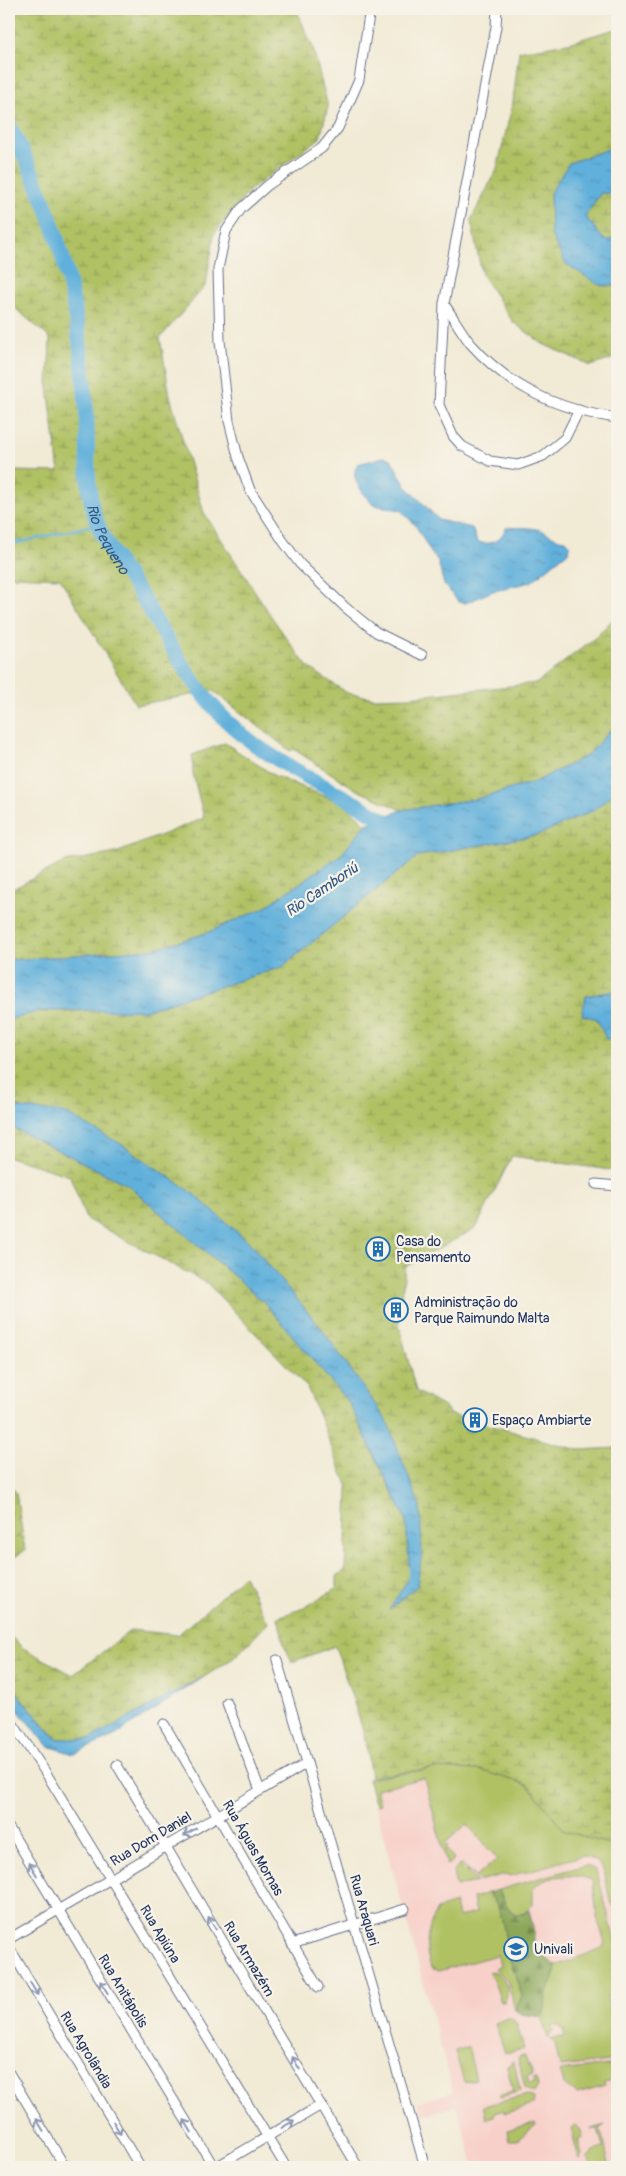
<svg xmlns="http://www.w3.org/2000/svg" width="626" height="2176" font-family="Pangolin,sans-serif">
<style>
.built{fill:#f7d0c9}
.grass{fill:#b0c164;stroke:#667861}
.forest{fill:url(#forest-firs);stroke:#546b5c}
.wetland{fill:url(#wetland-marsh);stroke:#667861}
.water{fill:url(#water-ripples);stroke:#3e709c}
.lines{fill:none;stroke-linecap:round;stroke-linejoin:round}
.stream{stroke:#61b0db;stroke-width:2.5}
.river{stroke:#61b0db;stroke-width:15}
.minor-casing{stroke:#667088;stroke-width:11}
.minor{stroke:#fff;stroke-width:9}
.oneway{stroke:#8d97ae}
.labels{text-anchor:middle;dominant-baseline:central;stroke-width:4.5;stroke-linejoin:round;paint-order:stroke}
.poi-label{font-size:14px;fill:#1b2f5e;stroke:#f7f3e8;text-anchor:start}
.street-label{font-size:14px;fill:#1b2f5e;stroke:#f7f3e8}
.water-label{font-size:15px;font-style:italic;fill:#305684;stroke:#f7f3e8}
</style>
<defs>
<pattern id="forest-firs" width="22" height="20" patternUnits="userSpaceOnUse" patternTransform="scale(1.25)"><rect width="22" height="20" fill="#8ca75a"/><path d="M5 1l3.5 6h-7zM16 11l3.5 6h-7z" fill="#72884e"/></pattern>
<pattern id="wetland-marsh" width="20" height="14" patternUnits="userSpaceOnUse" patternTransform="scale(1.25)"><rect width="20" height="14" fill="#b0c164"/><path d="M1 5h8M5 5V1M11 12h8M15 12V8" fill="none" stroke="#8e9d56"/></pattern>
<pattern id="water-ripples" width="26" height="14" patternUnits="userSpaceOnUse" patternTransform="scale(1.25)"><rect width="26" height="14" fill="#61b0db"/><path d="M2 4q2-2 4 0t4 0M15 11q2-2 4 0t4 0" fill="none" stroke="#4f90b5"/></pattern>
</defs>
<rect width="100%" height="100%" fill="#f7f3e8"/>
<filter id="ink" filterUnits="userSpaceOnUse"><feTurbulence type="fractalNoise" baseFrequency=".02" numOctaves="2"/><feDisplacementMap in="SourceGraphic" scale="10" xChannelSelector="R" yChannelSelector="G"/><feConvolveMatrix kernelMatrix="1 2 1 2 8 2 1 2 1" color-interpolation-filters="sRGB"/></filter>
<filter id="wash" filterUnits="userSpaceOnUse"><feTurbulence type="fractalNoise" baseFrequency=".0096" numOctaves="4" result="noise"/><feDisplacementMap in="SourceGraphic" scale="20" xChannelSelector="R" yChannelSelector="G"/><feGaussianBlur stdDeviation="1.12" result="paint"/><feColorMatrix in="noise" values="0 0 0 0 0 0 0 0 0 0 0 0 0 0 0 0 0 1.4 0 .05"/><feComposite in="paint" operator="in"/></filter>
<g filter="url(#wash)">
<rect width="100%" height="100%" fill="#f1ead5"/>
<!-- built -->
<path class="built" d="M434,1768L565,1831L612,1845L617,1859V2167H475L456,2106L422,2115L418,2102L453,2092L368,1779Z"/>
<!-- grass -->
<g class="grass">
<path d="M434,1768L480,1770L528,1785L565,1831L612,1845L617,1859V1910C599,1894 617,1862 582,1856L510,1876L502,1875L479,1881L462,1864L476,1877L497,1859L467,1824L445,1843L448,1846L446,1849L454,1859L447,1865L424,1778L376,1789L380,1804L376,1805L368,1779Z"/>
<path d="M460,1865L477,1882L456,1886L453,1872Z"/>
<path d="M586,1865L595,1870L598,1876L617,1948V1993L607,1996L617,2040V2060L560,2067L555,2044L551,2040L559,2037L563,2038L564,2031L559,2026H551L553,2031L548,2038L541,2017C547,2010 544,2005 546,1997C548,1986 555,1977 556,1966L600,1949L605,1943L597,1917L593,1881C576,1872 545,1875 533,1888V1904L523,1914C507,1915 506,1901 498,1890Z"/>
<path d="M488,1893C505,1912 503,1932 509,1955C512,1969 518,1982 522,1996L515,2010L508,1982L495,1968L500,1966L497,1955L438,1971L432,1968C422,1950 428,1926 437,1909L455,1903L458,1917L476,1913L473,1898Z"/>
<path d="M495,1971C504,1980 513,1989 504,2002H501L492,1976H490L489,1973Z"/>
<path d="M508,2018H512L517,2025L524,2049L505,2053L495,2023Z"/>
<path d="M468,2047L476,2079L464,2082L455,2051Z"/>
<path d="M520,2056H525L528,2066H530L533,2075L527,2076L529,2084L534,2082L533,2078H536L538,2086L534,2093L525,2087L518,2059Z"/>
<path d="M514,2061L520,2091L501,2097L500,2094L513,2091L507,2066L512,2065V2062Z"/>
<path d="M617,2064V2083L615,2080L604,2083L605,2086L577,2094L564,2084L560,2071Z"/>
<path d="M528,2095L534,2098L533,2105L505,2113L504,2110L494,2113V2116L486,2118L483,2106Z"/>
<path d="M535,2123L536,2125L517,2140H509L507,2130Z"/>
<path d="M575,2125L581,2131L583,2138L578,2139L582,2155L579,2159L571,2128Z"/>
<path d="M605,2125L600,2128L610,2167H591L587,2158L594,2151L603,2148L598,2129H591Z"/>
</g>
<!-- forest -->
<path class="forest" d="M498,1890C506,1902 511,1924 529,1910L534,1933V1948L556,1966C555,1977 548,1986 546,1997C544,2005 547,2010 541,2017L521,2014L515,2010L522,1996C518,1982 512,1969 509,1955C503,1932 505,1912 488,1893Z"/>
<!-- wetland -->
<g class="wetland">
<path d="M9,9H296L313,48L328,107L320,138L250,190L214,234L206,285L160,338L170,396L204,513L275,622L307,666L347,693L375,698L410,697L537,683L596,637L617,615V723L588,755L535,782L476,799L402,810L357,790L293,749L290,751L213,691L136,705L60,578L9,576V471L59,472L48,387L50,338L9,303Z"/>
<path d="M615,29L617,32V146L569,163L599,285L617,286V357L591,366L543,344L513,322L482,275L471,220L497,169L513,102L519,51L568,43Z"/>
<path d="M601,193H617V239L604,240L585,216Z"/>
<path d="M225,743L275,776L344,804L366,824L342,854L264,908L204,934L152,949L14,961L9,953V891L64,862L116,853L204,818L193,774L192,755Z"/>
<path d="M617,791V991L586,996L582,1015L597,1019L606,1038L617,1039V1171L512,1156L476,1228L405,1267L399,1325L416,1391L447,1409L449,1414L579,1450L617,1448V1844L612,1845L565,1831L528,1785L480,1770L434,1768L371,1777L364,1733L335,1646L292,1662L284,1644L278,1617L304,1608L337,1588V1575L345,1571L348,1487L307,1387L207,1283L86,1219L70,1176L9,1157V1126L128,1185L264,1302L349,1403L406,1520L410,1576L390,1609L417,1586L420,1507L387,1421L321,1328L251,1244L190,1191L121,1144L9,1103V1020L40,1011L146,1010L282,967L418,856L538,835L592,811Z"/>
<path d="M9,1482L16,1493L25,1550L9,1561Z"/>
<path d="M244,1576L268,1623L235,1657L204,1677L89,1739H57L9,1684V1635L23,1648L73,1675L131,1630L178,1635Z"/>
</g>
<!-- water -->
<g class="water">
<path d="M617,146V193H601L585,216L604,240L617,239V286L599,285L566,264L551,235L550,193L569,163Z"/>
<path d="M384,457L391,459L406,486L439,520L472,528L477,542C491,546 501,540 506,528C517,527 533,527 543,531C551,535 557,540 566,540L570,545L568,552L531,582L493,591L466,603L459,602L444,585L438,561L431,553L416,526L401,510L373,505C364,493 348,479 358,464Z"/>
<path d="M617,723V791L592,811L538,835L418,856L282,967L146,1010L40,1011L9,1020V960L152,949L204,934L264,908L342,854L366,824L402,810L476,799L535,782L588,755Z"/>
<path d="M615,991H617V1039H606L597,1019L582,1015L586,996Z"/>
<path d="M9,1103L20,1108L64,1113L121,1144L190,1191L251,1244L321,1328L387,1421L420,1507L422,1553L417,1586L389,1610L410,1576L406,1520L349,1403L264,1302L128,1185L9,1126Z"/>
<path d="M204,1677L116,1735L74,1754L48,1746L9,1700V1684L56,1739H89Z"/>
</g>
<g class="lines">
<!-- stream -->
<g class="stream">
<path d="M9,545L98,524"/>
<path d="M408,1582L410,1567"/>
</g>
<!-- river -->
<path class="river" id="s1" d="M9,125C59,220 79,299 86,406C89,439 85,473 92,506C99,538 122,567 140,594C163,632 189,681 219,713C261,759 331,787 384,820L398,826"/>
</g>
</g>
<g filter="url(#ink)">
<g class="lines">
<!-- minor casing -->
<g class="minor-casing">
<g id="minor">
<path d="M370,9L359,80L338,128L322,148L268,185L241,209L226,231L218,269L220,341L229,421L238,457L250,490L283,541L300,564L346,608L376,632L422,655"/>
<path d="M497,9L496,27L444,304L439,405L453,436L462,446L490,461L518,465L543,456L565,438L579,410"/>
<path d="M444,304C453,317 461,331 470,343C510,388 558,410 617,418"/>
<path d="M596,1184L617,1186"/>
<path d="M277,1660L425,2167"/>
<path d="M227,1703L260,1790"/>
<path d="M9,1718L46,1773L286,2167"/>
<path d="M164,1724L318,1987"/>
<path d="M117,1765L358,2167"/>
<path d="M9,1828L214,2167"/>
<path d="M9,1939L307,1763"/>
<path d="M292,1944L405,1909"/>
<path d="M9,1947L140,2167"/>
<path d="M9,2073L65,2167"/>
<path d="M216,2167L321,2105"/>
</g>
</g>
<!-- minor -->
<use href="#minor" class="minor"/>
</g>
<!-- one-way arrows -->
<defs><path id="oneway-shaft" d="M-6 0H5M1.5-3L5.5 0L1.5 3" fill="none" stroke-width="1.6" stroke-linecap="round" stroke-linejoin="round" transform="scale(1.25)"/></defs>
<g class="oneway">
<use href="#oneway-shaft" transform="translate(190 1832) rotate(149)"/>
<use href="#oneway-shaft" transform="translate(33 1869) rotate(-121)"/>
<use href="#oneway-shaft" transform="translate(212 1923) rotate(-121)"/>
<use href="#oneway-shaft" transform="translate(104 1987) rotate(-121)"/>
<use href="#oneway-shaft" transform="translate(34 1989) rotate(59)"/>
<use href="#oneway-shaft" transform="translate(296 2063) rotate(-121)"/>
<use href="#oneway-shaft" transform="translate(288 2124) rotate(-31)"/>
<use href="#oneway-shaft" transform="translate(40 2125) rotate(-121)"/>
<use href="#oneway-shaft" transform="translate(188 2126) rotate(-121)"/>
<use href="#oneway-shaft" transform="translate(117 2128) rotate(59)"/>
</g>
</g>
<!-- icons -->
<defs>
<g id="building-ring" transform="scale(1.25)"><circle r="9.5" fill="#f7f3e8" stroke="#1f6fb2" stroke-width="1.5"/><path d="M-4-6H4V6H1V3H-1V6H-4ZM-2.5-4.3h1.7v1.8h-1.7ZM.8-4.3h1.7v1.8H.8ZM-2.5-1h1.7V.8h-1.7ZM.8-1h1.7V.8H.8Z" fill="#1f6fb2"/></g>
<g id="university-ring" transform="scale(1.25)"><circle r="9.5" fill="#f7f3e8" stroke="#1f6fb2" stroke-width="1.5"/><path d="M0-5L7-2L0 1L-7-2ZM-4 1L0 2.5L4 1V4Q0 6-4 4Z" fill="#1f6fb2"/></g>
</defs>
<g fill-rule="evenodd">
<use href="#building-ring" x="378" y="1249"/>
<use href="#building-ring" x="396" y="1310"/>
<use href="#building-ring" x="475" y="1420"/>
<use href="#university-ring" x="516" y="1949"/>
</g>
<g class="labels">
<!-- poi labels -->
<g class="poi-label">
<text x="396" y="1241">Casa do<tspan x="396" dy="16">Pensamento</tspan></text>
<text x="414" y="1302">Administração do<tspan x="414" dy="16">Parque Raimundo Malta</tspan></text>
<text x="492" y="1420">Espaço Ambiarte</text>
<text x="534" y="1949">Univali</text>
</g>
<!-- street labels -->
<g class="street-label">
<text transform="translate(151 1839) rotate(-31)">Rua Dom Daniel</text>
<text transform="translate(253 1848) rotate(60)">Rua Águas Mornas</text>
<text transform="translate(364 1910) rotate(74)">Rua Araquari</text>
<text transform="translate(160 1934) rotate(59)">Rua Apiúna</text>
<text transform="translate(249 1959) rotate(59)">Rua Armazém</text>
<text transform="translate(123 1991) rotate(59)">Rua Anitápolis</text>
<text transform="translate(86 2050) rotate(59)">Rua Agrolândia</text>
</g>
<!-- water labels -->
<g class="water-label">
<text stroke="none"><textPath href="#s1" startOffset="431">Rio Pequeno</textPath></text>
<text transform="translate(322 890) rotate(-34)">Rio Camboriú</text>
</g>
</g>
<!-- margin -->
<rect width="626" height="2176" fill="none" stroke="#f7f3e8" stroke-width="30"/>
</svg>
